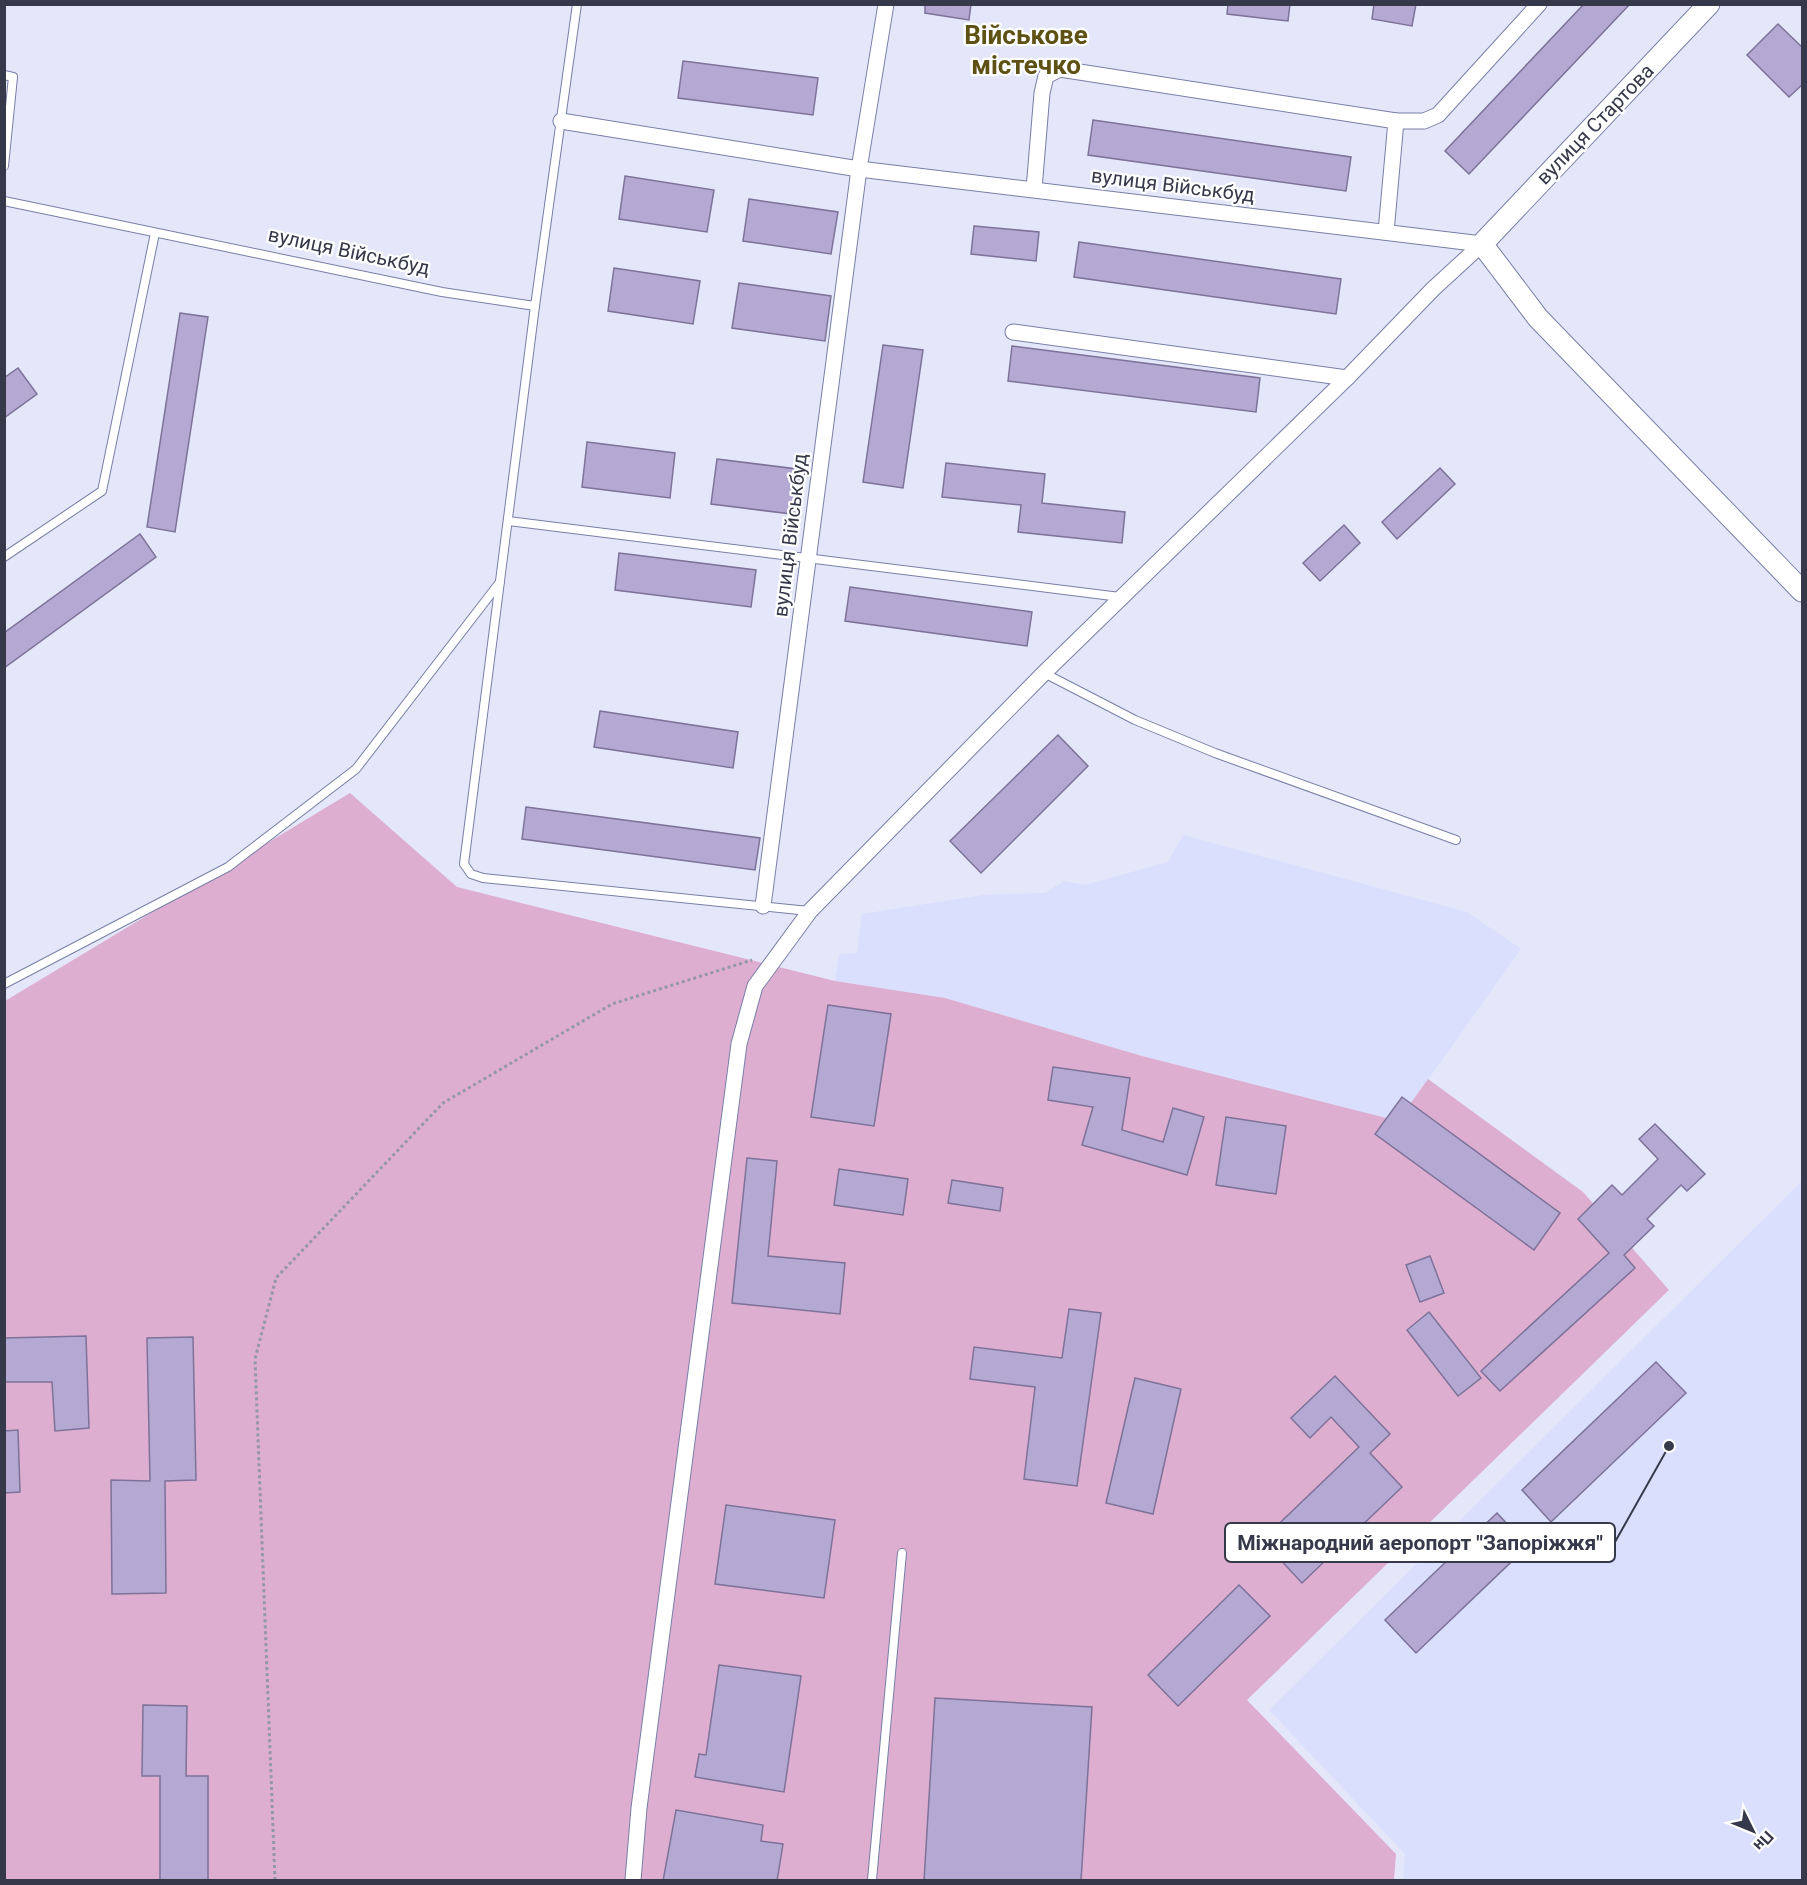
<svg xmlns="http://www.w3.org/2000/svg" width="1807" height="1885" font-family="Roboto,sans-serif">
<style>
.built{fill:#d9dffd}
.green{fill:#deaed0}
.building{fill:#b4a9d3;stroke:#7d7299;stroke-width:1.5}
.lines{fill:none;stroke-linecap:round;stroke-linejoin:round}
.service-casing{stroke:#787fa6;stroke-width:10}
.minor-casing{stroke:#787fa6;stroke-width:17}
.secondary-casing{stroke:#787fa6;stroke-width:23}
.path{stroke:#9497a8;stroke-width:3;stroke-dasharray:3 3;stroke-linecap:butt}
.service{stroke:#fff;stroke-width:8}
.minor{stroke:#fff;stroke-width:15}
.secondary{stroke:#fff;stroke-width:21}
.labels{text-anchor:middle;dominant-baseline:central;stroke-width:4.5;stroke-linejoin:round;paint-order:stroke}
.street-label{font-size:20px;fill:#36394a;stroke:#fff}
.district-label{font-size:26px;font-weight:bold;fill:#5e5114;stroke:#fff}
.leader{fill:none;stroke:#36394a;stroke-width:2}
.callout-dot{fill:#36394a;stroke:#fff;stroke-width:2}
.callout{fill:#fff;stroke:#36394a;stroke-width:2}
.callout-label{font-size:21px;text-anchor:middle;font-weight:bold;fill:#36394a}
</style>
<rect width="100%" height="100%" fill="#e4e7f9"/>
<!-- built -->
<g class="built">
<path d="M1183,835L1467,912L1521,949L1398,1122L1142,1056L945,998L835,981L839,954L857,953L862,914L983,895L1045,893L1064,881L1085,885L1168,862Z"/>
<path d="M1802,1181V1880H1403L1405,1854L1269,1710Z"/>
</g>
<!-- green -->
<path class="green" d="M350,793L457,887L835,981L945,998L1142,1056L1398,1121L1428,1079L1583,1192L1669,1290L1247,1700L1396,1854L1394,1880H5V1001Z"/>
<!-- building -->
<g class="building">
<path d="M925,4H971L969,20L925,13Z"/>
<path d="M1228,4H1290L1288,21L1227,14Z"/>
<path d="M1374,4H1416L1412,26L1372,19Z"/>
<path d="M1584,4H1630L1469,174L1445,151Z"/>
<path d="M1778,24L1803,48V84L1789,97L1747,55Z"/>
<path d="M683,61L818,78L813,115L678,98Z"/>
<path d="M1093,120L1351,157L1346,191L1088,155Z"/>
<path d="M625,176L714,190L707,232L619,219Z"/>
<path d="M749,199L838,212L831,254L743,241Z"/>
<path d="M974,226L1039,232L1036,261L971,254Z"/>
<path d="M1079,242L1341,279L1336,314L1074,277Z"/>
<path d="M614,268L700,281L693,324L608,311Z"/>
<path d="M739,283L831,296L825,341L732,328Z"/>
<path d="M180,313L208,317L175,532L147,527Z"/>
<path d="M883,345L923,350L903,488L863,482Z"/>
<path d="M1012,346L1260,378L1256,412L1008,381Z"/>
<path d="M18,368L37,394L4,418V378Z"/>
<path d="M587,442L675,453L670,498L582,487Z"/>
<path d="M717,459L805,470L799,515L711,504Z"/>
<path d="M946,463L1045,474L1042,503L1125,512L1122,543L1018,532L1021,505L942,497Z"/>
<path d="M1440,468L1455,484L1397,539L1382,522Z"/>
<path d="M1344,525L1360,543L1320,581L1303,563Z"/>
<path d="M140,534L156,557L4,668V633Z"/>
<path d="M619,553L756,570L751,607L615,590Z"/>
<path d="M850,587L1032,612L1027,646L845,621Z"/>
<path d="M600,711L738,732L733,768L594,747Z"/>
<path d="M1058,735L1088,766L981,873L950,841Z"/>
<path d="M526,807L760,838L755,870L522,839Z"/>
<path d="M828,1005L891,1014L874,1126L811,1117Z"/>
<path d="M1053,1067L1130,1078L1122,1130L1163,1142L1173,1108L1204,1117L1187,1175L1082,1145L1093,1107L1048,1100Z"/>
<path d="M1402,1097L1560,1213L1534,1250L1375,1134Z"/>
<path d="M1226,1117L1286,1126L1276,1194L1216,1185Z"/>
<path d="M1655,1124L1705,1174L1687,1191L1681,1185L1647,1219L1654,1226L1624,1255L1635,1268L1500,1391L1481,1371L1609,1253L1578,1219L1612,1185L1622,1195L1658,1159L1639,1139Z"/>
<path d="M747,1158L777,1161L768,1256L845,1263L840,1314L732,1303Z"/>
<path d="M839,1169L908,1179L903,1215L834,1205Z"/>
<path d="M952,1180L1003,1188L1000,1211L948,1203Z"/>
<path d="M1430,1256L1444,1293L1420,1302L1406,1265Z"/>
<path d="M1069,1309L1101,1313L1077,1486L1024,1479L1035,1387L970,1379L974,1347L1062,1358Z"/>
<path d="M1429,1312L1481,1378L1458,1396L1407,1330Z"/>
<path d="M86,1336L89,1428L55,1431L52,1382H4V1338Z"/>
<path d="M193,1337L196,1480L165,1481L166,1593L112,1594L111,1480L150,1481L147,1338Z"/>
<path d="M1656,1362L1686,1393L1551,1522L1522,1490Z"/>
<path d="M1335,1376L1390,1434L1370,1453L1402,1487L1302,1583L1262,1540L1359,1447L1331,1417L1310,1438L1291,1418Z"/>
<path d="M1135,1378L1181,1389L1153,1514L1106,1503Z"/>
<path d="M18,1430L20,1492L4,1493V1431Z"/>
<path d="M726,1505L835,1520L824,1598L715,1584Z"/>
<path d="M1497,1513L1528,1546L1416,1653L1385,1620Z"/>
<path d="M1239,1585L1270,1616L1178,1706L1148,1675Z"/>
<path d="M719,1665L801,1676L784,1792L695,1777L699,1754L706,1755Z"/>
<path d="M935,1698L1092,1707L1081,1881H924Z"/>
<path d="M143,1705L187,1706L186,1776H208V1881H160V1776H142Z"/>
<path d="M676,1810L763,1825L761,1841L783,1844L777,1881H663Z"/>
</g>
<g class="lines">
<!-- service casing -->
<g class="service-casing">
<g id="service">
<path d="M577,4L535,306L464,864L471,874L483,878L809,911"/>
<path d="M4,75L13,77L4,166"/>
<path d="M4,201L442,292L535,306"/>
<path d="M508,521L1120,597"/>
<path d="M4,557L102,491L155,233"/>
<path d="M1044,673L1135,720L1215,753L1456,840"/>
<path d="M4,984L228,867L356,769L500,582"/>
<path d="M872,1880L902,1553"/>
</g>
</g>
<!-- minor casing -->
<g class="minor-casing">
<g id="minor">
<path d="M561,121L859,169L1482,244"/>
<path d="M1034,189L1042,93L1046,76L1060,69L1396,121"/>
<path d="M1386,232L1396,121H1424L1438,115L1539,4"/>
<path d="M1013,332L1347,378"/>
<path d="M763,906L859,169L886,4"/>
<path d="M633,1880L639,1808L739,1044L755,986L810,911L1044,673L1347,378L1433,289L1482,244"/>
</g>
</g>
<!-- secondary casing -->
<g class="secondary-casing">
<path id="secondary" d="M1709,4L1482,244L1538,318L1802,591"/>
</g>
<!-- path -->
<path class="path" d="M275,1880L255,1359L276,1278L443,1103L612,1004L752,960"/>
<!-- service -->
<use href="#service" class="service"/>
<!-- minor -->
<use href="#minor" class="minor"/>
<!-- secondary -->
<use href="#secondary" class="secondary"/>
</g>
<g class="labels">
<!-- street labels -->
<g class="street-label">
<text transform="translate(1595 124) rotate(-46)">вулиця Стартова</text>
<text transform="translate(1173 185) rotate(7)">вулиця Військбуд</text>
<text transform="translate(349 251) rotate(12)">вулиця Військбуд</text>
<text transform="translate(790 535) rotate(-83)">вулиця Військбуд</text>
</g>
<!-- district labels -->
<g class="district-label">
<text x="1026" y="35">Військове<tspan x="1026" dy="30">містечко</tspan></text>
</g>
</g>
<!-- callouts -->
<path class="leader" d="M1669 1446L1615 1542"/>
<circle class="callout-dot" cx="1669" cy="1446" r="6"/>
<rect class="callout" x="1225" y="1523" width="390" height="39" rx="6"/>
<g class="callout-label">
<text x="1420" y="1550">Міжнародний аеропорт "Запоріжжя"</text>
</g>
<!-- border -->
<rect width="1807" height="1885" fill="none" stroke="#36394a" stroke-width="12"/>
<!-- north arrow -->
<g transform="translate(1753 1831) rotate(133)" stroke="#ffffff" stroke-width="4.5" paint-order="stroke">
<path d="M0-4.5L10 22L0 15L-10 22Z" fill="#36394a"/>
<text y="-9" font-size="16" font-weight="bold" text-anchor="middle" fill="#36394a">Пн</text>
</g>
</svg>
